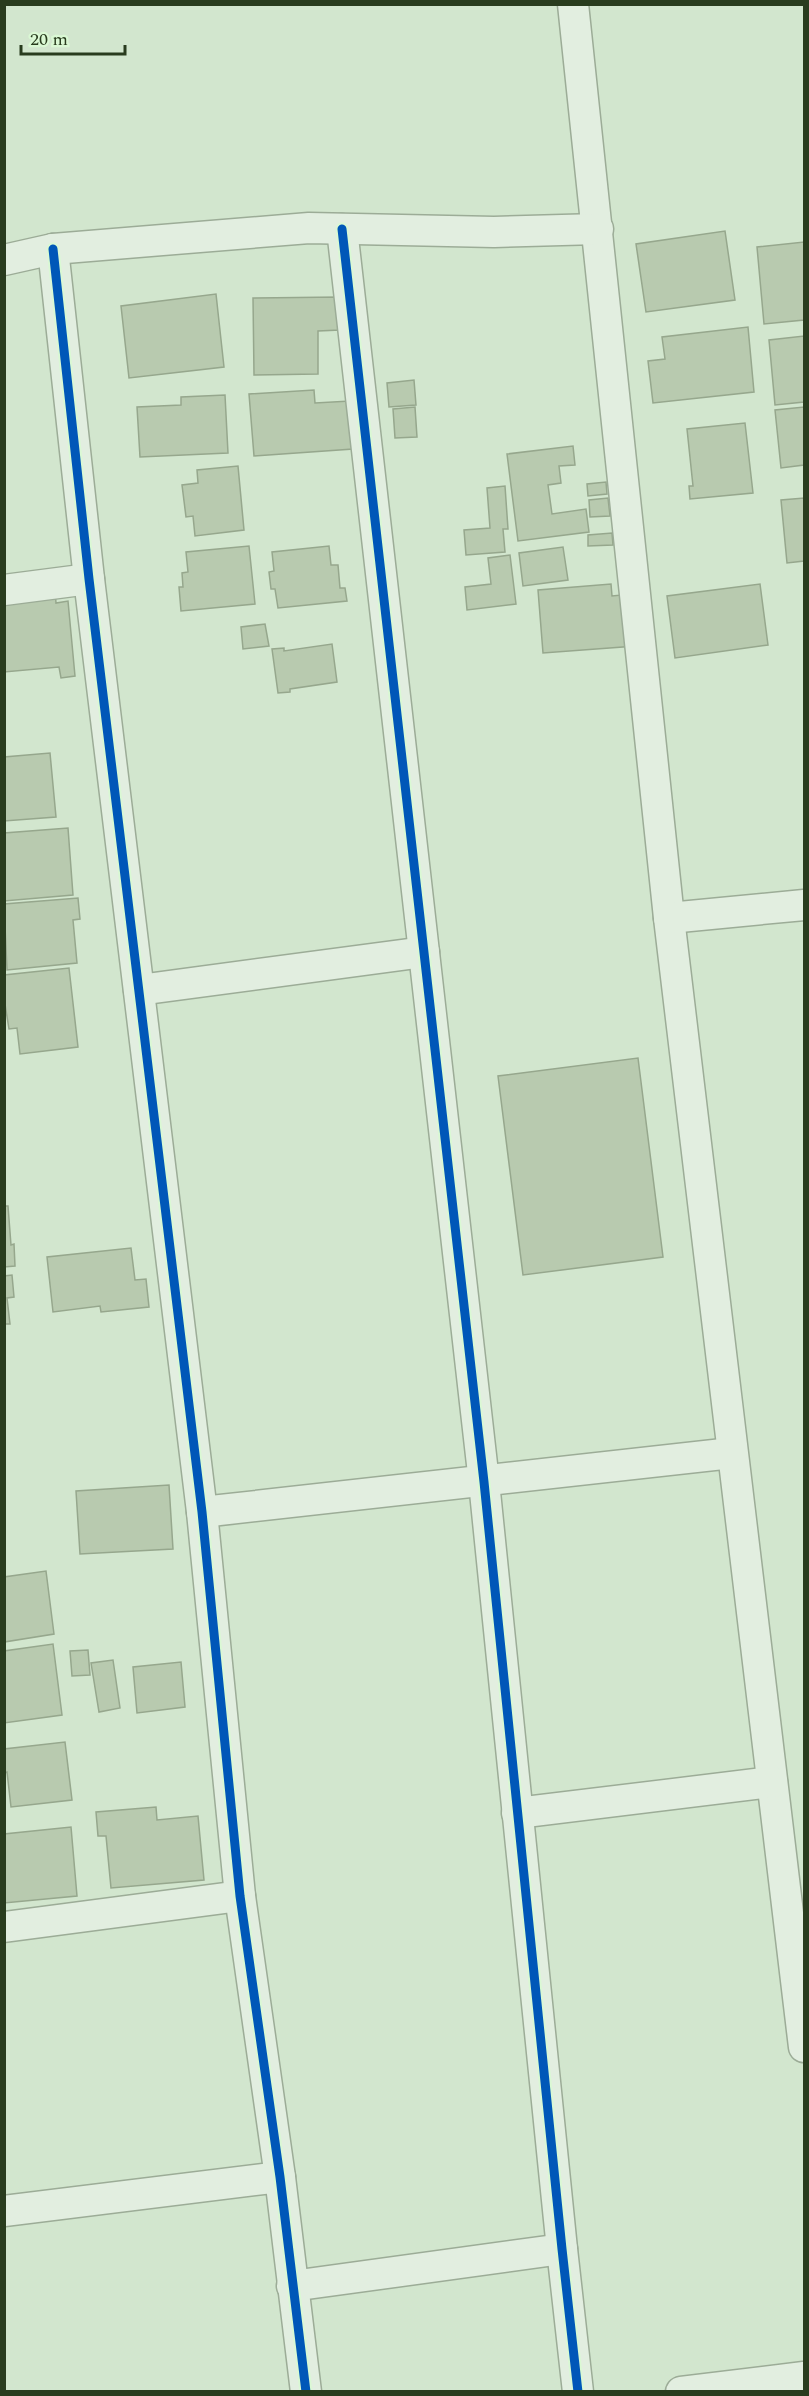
<svg xmlns="http://www.w3.org/2000/svg" width="809" height="2396" font-family="Spectral,serif">
<style>
.building{fill:#b8caaf;stroke:#96a78d;stroke-width:1.5}
.lines{fill:none;stroke-linecap:round;stroke-linejoin:round}
.minor-casing{stroke:#9cac97;stroke-width:33}
.minor{stroke:#e2eee0;stroke-width:30}
.cycleway-casing{stroke:#daf8d4;stroke-width:13}
.cycleway{stroke:#0057b8;stroke-width:9}
</style>
<rect width="100%" height="100%" fill="#d2e6ce"/>
<!-- building -->
<g class="building">
<path d="M725,231L735,300L646,312L636,244Z"/>
<path d="M804,242V320L764,324L757,247Z"/>
<path d="M216,294L224,367L129,378L121,306Z"/>
<path d="M340,297V330L318,331V374L254,375L253,298Z"/>
<path d="M748,327L754,392L653,403L648,361L665,359L662,337Z"/>
<path d="M804,336V402L775,405L769,340Z"/>
<path d="M414,380L416,405L389,407L387,383Z"/>
<path d="M314,390L315,403L350,401L353,449L254,456L249,394Z"/>
<path d="M225,395L228,453L140,457L137,407L181,405V397Z"/>
<path d="M415,407L417,437L395,438L393,409Z"/>
<path d="M804,407V465L781,468L775,410Z"/>
<path d="M745,423L753,493L690,499L689,486H693L687,429Z"/>
<path d="M573,446L575,465L559,466L561,483L548,485L552,514L586,509L589,532L518,541L507,454Z"/>
<path d="M238,466L244,530L195,536L193,516L186,517L182,485L198,483L197,470Z"/>
<path d="M606,482L607,494L588,496L587,484Z"/>
<path d="M505,486L508,529H503L505,552L466,555L464,530L490,528L487,488Z"/>
<path d="M608,498L610,516L590,517L589,500Z"/>
<path d="M804,498V561L787,563L781,500Z"/>
<path d="M612,533L613,545L588,546V535Z"/>
<path d="M249,546L255,604L181,611L179,587H183L182,573L188,572L186,552Z"/>
<path d="M329,546L331,565H338L340,588H345L347,601L278,608L275,589H271L269,572L274,571L272,552Z"/>
<path d="M563,547L568,580L523,586L519,553Z"/>
<path d="M510,555L516,604L467,610L465,587L491,584L488,558Z"/>
<path d="M611,584L612,596L632,594L636,646L543,653L538,590Z"/>
<path d="M760,584L768,645L675,658L667,596Z"/>
<path d="M55,589L56,603L68,601L75,676L61,678L59,667L4,672V593Z"/>
<path d="M265,624L269,646L243,649L241,627Z"/>
<path d="M332,644L337,682L290,689V692L278,693L272,649L284,648V651Z"/>
<path d="M50,753L56,817L4,821V757Z"/>
<path d="M68,828L73,895L4,901V833Z"/>
<path d="M78,898L80,919L73,920L77,963L7,970L4,904Z"/>
<path d="M69,968L78,1047L20,1054L17,1028L9,1029L4,998V975Z"/>
<path d="M638,1058L663,1257L523,1275L498,1076Z"/>
<path d="M4,1206H8L11,1245L14,1244L15,1266L4,1267Z"/>
<path d="M131,1248L135,1280L146,1279L149,1307L101,1312L100,1306L53,1312L47,1257Z"/>
<path d="M12,1275L14,1297L7,1298L10,1324H4V1276Z"/>
<path d="M169,1485L173,1549L80,1554L76,1491Z"/>
<path d="M46,1571L54,1634L4,1642V1577Z"/>
<path d="M53,1644L62,1715L4,1723V1651Z"/>
<path d="M88,1650L90,1675L72,1676L70,1651Z"/>
<path d="M113,1660L120,1708L99,1712L91,1663Z"/>
<path d="M181,1662L185,1707L137,1713L133,1667Z"/>
<path d="M65,1742L72,1800L11,1807L7,1772L4,1773V1749Z"/>
<path d="M156,1807L157,1820L198,1816L204,1880L111,1888L106,1836H98L96,1812Z"/>
<path d="M71,1827L77,1896L4,1903V1834Z"/>
</g>
<g class="lines">
<!-- minor casing -->
<g class="minor-casing">
<g id="minor">
<path d="M573,4L669,918L804,2047"/>
<path d="M342,229L484,1482L562,2249L578,2392"/>
<path d="M53,249L89,579L202,1512L240,1896L280,2177L306,2392"/>
<path d="M4,260L53,249L309,228L494,232L598,229"/>
<path d="M4,590L89,579"/>
<path d="M669,918L804,905"/>
<path d="M139,990L424,952"/>
<path d="M202,1512L732,1453"/>
<path d="M517,1813L772,1782"/>
<path d="M4,1927L240,1896"/>
<path d="M4,2211L280,2177"/>
<path d="M292,2286L562,2249"/>
<path d="M681,2392L804,2377"/>
</g>
</g>
<!-- minor -->
<use href="#minor" class="minor"/>
<!-- cycleway casing -->
<g class="cycleway-casing">
<g id="cycleway">
<path d="M342,229L484,1482L562,2249L578,2392"/>
<path d="M53,249L89,579L202,1512L240,1896L280,2177L306,2392"/>
</g>
</g>
<!-- cycleway -->
<use href="#cycleway" class="cycleway"/>
</g>
<!-- border -->
<rect width="809" height="2396" fill="none" stroke="#293c1e" stroke-width="12"/>
<!-- scale -->
<path d="M21 45v9h104v-9" fill="none" stroke="#293c1e" stroke-width="3"/>
<text x="30" y="45" font-size="18" fill="#293c1e" stroke="#daf8d4" stroke-width="4.5" paint-order="stroke">20 m</text>
</svg>
